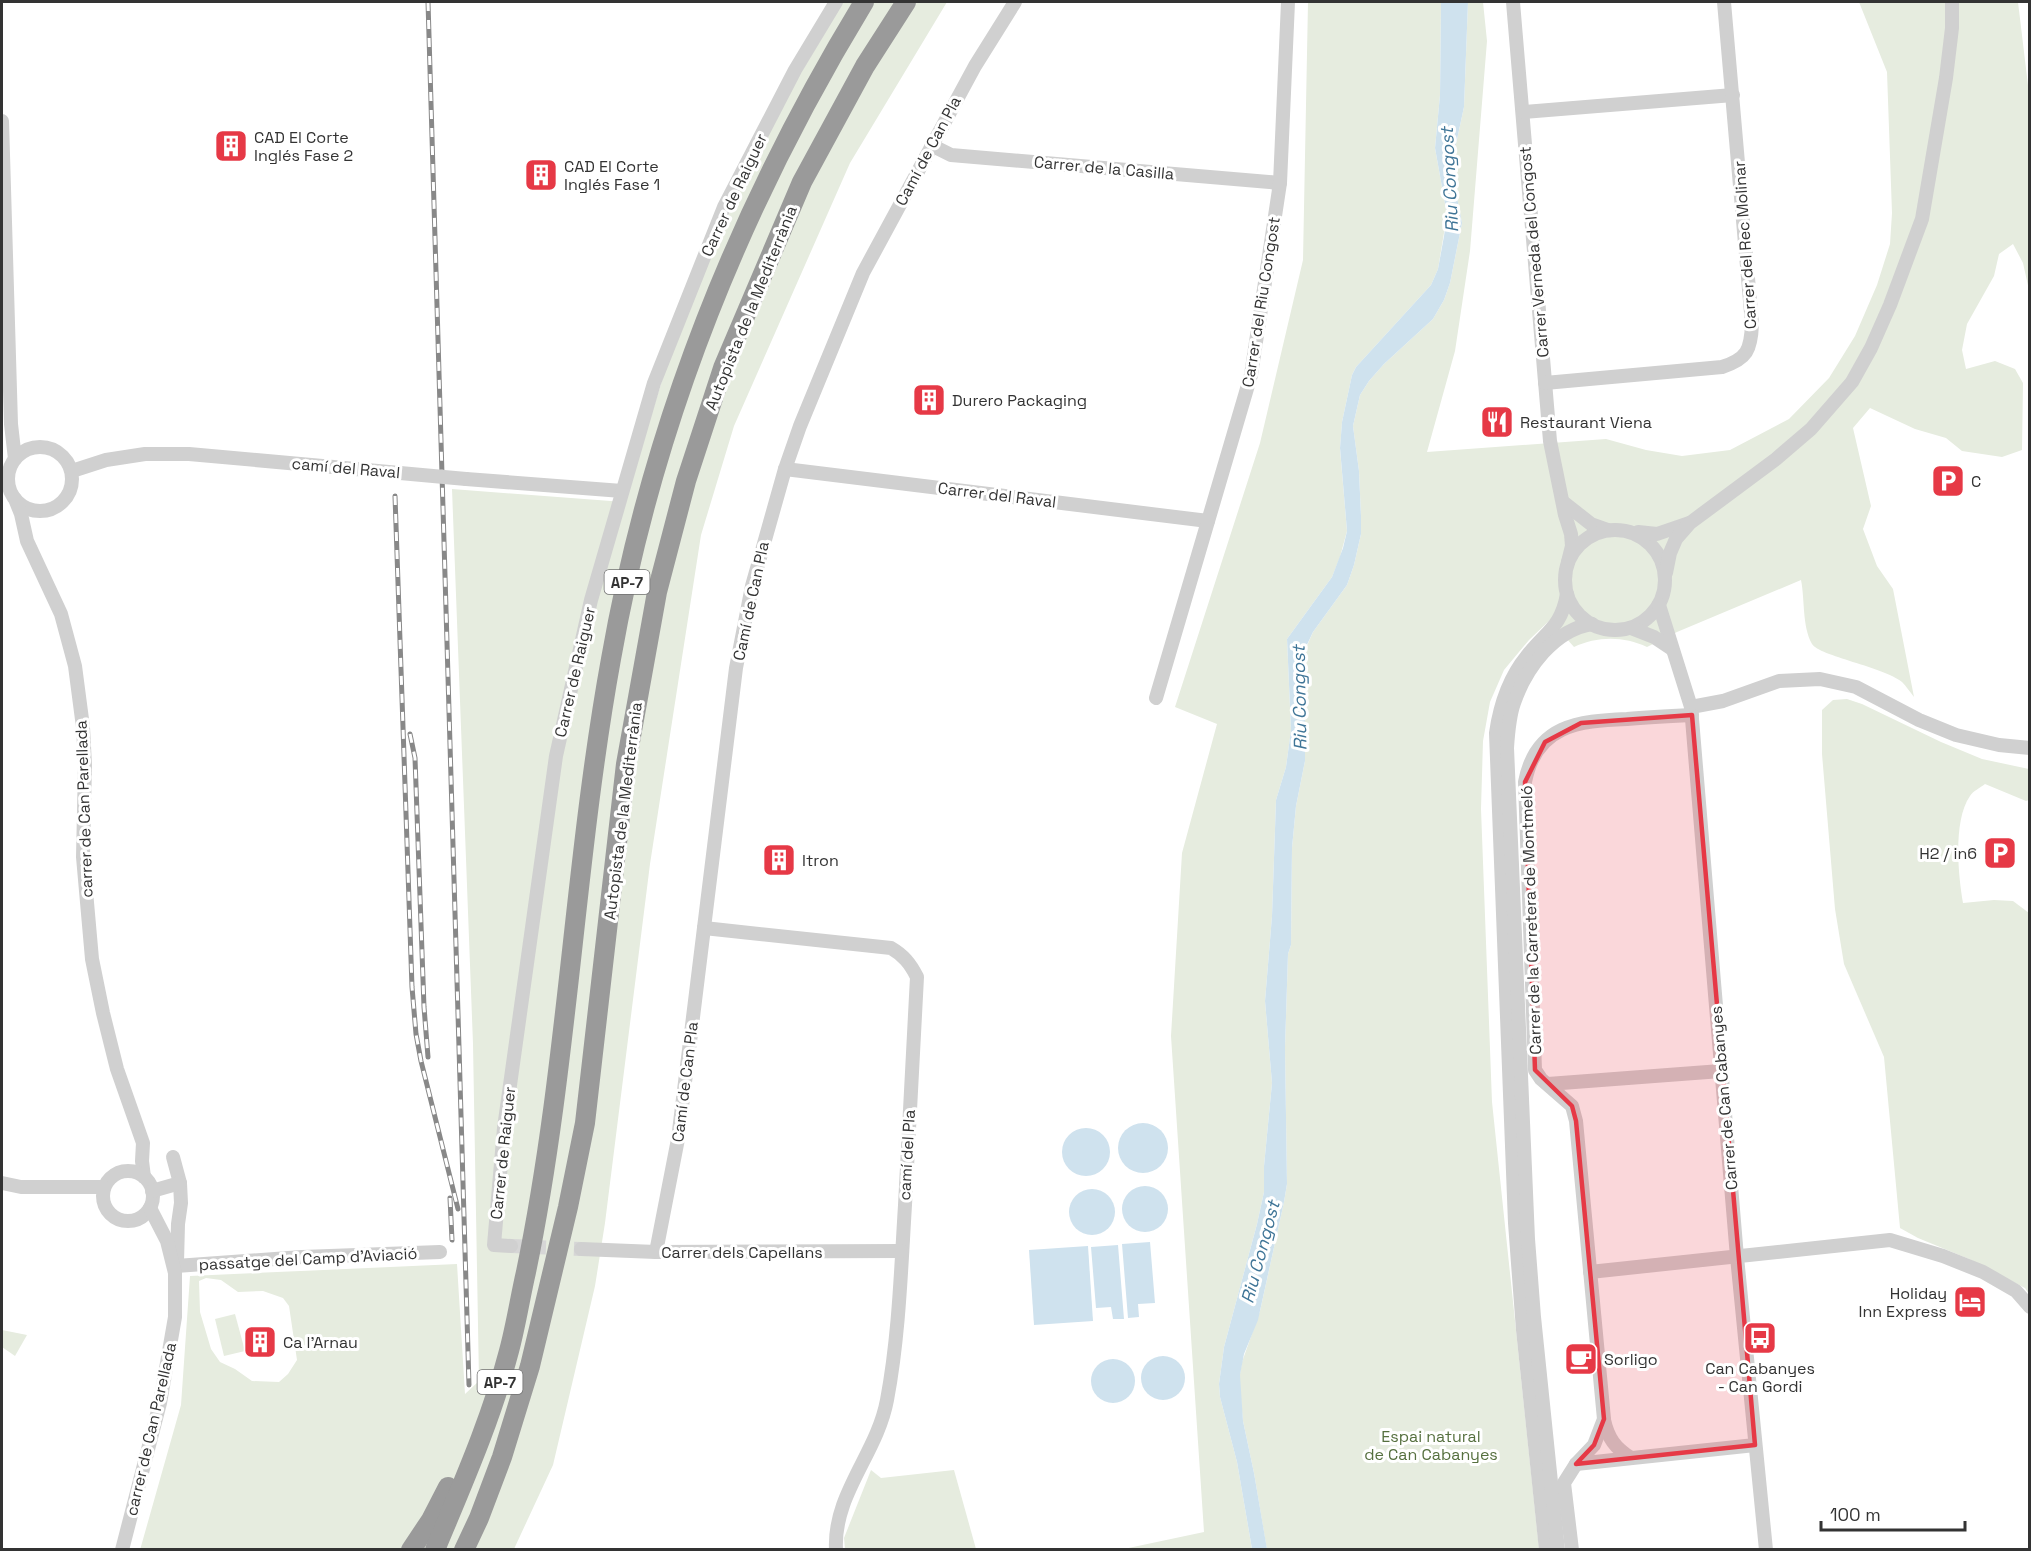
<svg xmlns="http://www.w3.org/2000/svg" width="2031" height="1551" font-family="'Space Grotesk',sans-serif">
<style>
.green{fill:#e6ecdf;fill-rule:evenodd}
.water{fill:#cfe2ee}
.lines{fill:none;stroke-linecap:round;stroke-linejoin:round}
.minor-tunnel{stroke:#d6d6d6;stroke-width:14;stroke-dasharray:14 7;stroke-linecap:butt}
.minor{stroke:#d0d0d0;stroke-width:14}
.highway{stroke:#9a9a9a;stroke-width:20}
.rail-casing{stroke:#888;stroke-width:5}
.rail{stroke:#fff;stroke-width:3;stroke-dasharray:9;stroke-linecap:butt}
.minor-bridge{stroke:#d0d0d0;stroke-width:14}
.marked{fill:#e63946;fill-opacity:0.2;stroke:#e63946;stroke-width:4.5;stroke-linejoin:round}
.labels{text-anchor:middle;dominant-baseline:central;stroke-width:6;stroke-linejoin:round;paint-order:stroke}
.shield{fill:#fff;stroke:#707070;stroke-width:1.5}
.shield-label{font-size:15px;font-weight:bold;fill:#333}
.poi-label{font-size:16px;fill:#333;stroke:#fff;text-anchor:start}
.street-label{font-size:16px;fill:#333;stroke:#fff}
.park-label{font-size:16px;fill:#56703f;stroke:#fff}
.water-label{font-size:18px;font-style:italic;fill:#3f7597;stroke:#fff}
</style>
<rect width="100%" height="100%" fill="#fff"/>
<!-- green -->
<g class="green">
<path d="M843,2H947L850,163L734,426L701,535L650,864L605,1223L595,1286L553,1465L514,1549L140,1550L181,1405L190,1276L457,1264L465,1394L479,1381L473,1044L452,489L624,502L666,368L721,230L783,103ZM206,1278L221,1280L238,1292L263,1291L283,1298L289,1306L297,1360L288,1374L279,1382L252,1381L235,1369L220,1362L211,1349L200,1312L199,1281Z"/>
<path d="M1308,2H1441L1440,95L1435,148L1447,215L1438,269L1431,285L1356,367L1352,375L1342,422L1340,449L1347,531L1340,557L1332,577L1287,639L1291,730L1286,767L1276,800L1272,916L1265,1001L1272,1083L1264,1166V1192L1257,1224L1224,1347L1219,1384L1220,1397L1237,1462L1252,1549L1119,1550L1204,1532L1171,1036L1182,853L1217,724L1175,707L1260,443L1303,260Z"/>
<path d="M1468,2H1483L1487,41L1470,251L1455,351L1427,452L1606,439L1646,450L1682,456L1730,450L1789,419L1829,378L1855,336L1877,285L1890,244L1892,213L1887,72L1859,2H2018L2030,102L2029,290L2023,263L2013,244L1999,254L1994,276L1967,324L1962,350L1966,369L1995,361L2015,369L2023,383L2022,450L2002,457L1962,451L1946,438L1915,429L1870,408L1853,428L1871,506L1863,529L1877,566L1893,589L1914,697C1910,692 1906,686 1902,682C1884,667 1819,656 1812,644C1802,626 1805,600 1801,580L1677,632L1647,647C1624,636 1597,636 1574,647L1550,620L1529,640L1504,670L1490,702L1483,741L1481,809L1492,1102L1539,1549L1267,1550L1254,1473L1243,1421L1239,1380L1242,1362L1260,1311L1284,1202L1287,1184L1285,1048L1288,954L1291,945L1292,848L1296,806L1305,761V650L1313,632L1347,585L1354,565L1361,534V516L1359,471L1353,426L1360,395L1369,381L1384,364L1433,319L1444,300L1450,283L1462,223L1454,182L1453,158L1464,107Z"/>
<path d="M1847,699L1862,704L1941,742L1982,759L2029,769V800L2026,801L1985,784C1980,788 1973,791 1970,796C1953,820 1958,875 1963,903L1994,900L2013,901L2029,913V1294L2025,1288L1969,1259L1918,1238L1900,1228L1884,1057L1844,964L1835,909L1822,754V710L1833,700Z"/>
<path d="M235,1314L245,1351L224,1356L215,1319Z"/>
<path d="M2,1330L27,1335L15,1356L2,1347Z"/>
<path d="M871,1470L881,1478L954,1470L976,1549H845L844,1538Z"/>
</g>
<!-- water -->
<g class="water">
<path d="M1441,2H1468L1464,107L1453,158L1454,182L1462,223L1450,283L1444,300L1433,319L1384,364L1369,381L1360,395L1353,426L1359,471L1361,516V534L1354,565L1347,585L1313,632L1305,649V761L1296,806L1292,848L1291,945L1288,954L1285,1048L1287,1184L1284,1202L1258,1320L1244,1354L1240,1375L1243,1421L1254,1473L1267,1549H1252L1237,1462L1220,1397L1219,1384L1224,1347L1257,1224L1264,1192V1166L1272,1083L1265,1001L1272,916L1276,800L1286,767L1291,730L1287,639L1332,577L1343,548L1347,531L1340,448L1342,422L1352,375L1356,367L1431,285L1438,269L1444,236L1447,215L1435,148L1440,95Z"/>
<circle cx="1143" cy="1148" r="25"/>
<circle cx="1086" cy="1152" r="24"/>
<circle cx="1145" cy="1209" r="23"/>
<circle cx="1092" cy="1212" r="23"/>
<path d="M1150,1242L1155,1303L1138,1304L1139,1317L1128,1318L1122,1244Z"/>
<path d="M1118,1245L1124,1319H1113L1111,1307L1096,1308L1091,1247Z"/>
<path d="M1088,1246L1093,1321L1034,1325L1029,1250Z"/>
<circle cx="1163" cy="1378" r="22"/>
<circle cx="1113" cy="1381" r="22"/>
</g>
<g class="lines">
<!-- minor-tunnel -->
<path class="minor-tunnel" d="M511,1246L581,1249"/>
<!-- minor -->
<g class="minor">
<path d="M1513,2L1550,441L1565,515L1571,534L1572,546L1568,562"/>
<path d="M1523,112L1733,95"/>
<path d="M2,121L11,424L15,459"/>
<path d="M931,145L951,155L1280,183"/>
<path d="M1545,383L1722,367C1747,359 1751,350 1752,324L1724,2"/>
<circle cx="40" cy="479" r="32"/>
<path d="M785,469L1208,521"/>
<path d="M72,471L106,460L145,454H189L400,473"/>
<path d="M466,479L622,491"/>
<path d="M15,499L21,514L27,541L61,614L75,666L83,727L85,765L83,857L92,959L103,1013L117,1069L143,1143L142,1161L144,1177"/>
<path d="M1563,502L1591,524L1608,530"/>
<circle cx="1615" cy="580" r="50"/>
<path d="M1638,532L1657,534L1689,523"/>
<path d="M1666,573L1670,553L1676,539L1690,523L1776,459L1811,429L1852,382L1871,348L1890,305L1922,219L1946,78L1952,28V2"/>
<path d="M1659,605L1691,707L1737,1257L1766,1550"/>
<path d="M1631,628L1654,637L1672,649"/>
<path d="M1156,698L1251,375L1280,183L1288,2"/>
<path d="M1691,707L1723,701L1779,681L1820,679L1856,687L1919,720L1956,735L1999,745L2030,748"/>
<path d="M704,928L891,948C903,955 910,963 917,977C913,1053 909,1129 905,1205C901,1269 899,1336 887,1400C877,1454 833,1494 836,1550"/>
<path d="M1548,1084L1721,1071"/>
<path d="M173,1157L180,1183L181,1203L178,1224L177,1262"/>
<circle cx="128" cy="1196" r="25"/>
<path d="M2,1183L21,1187H104"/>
<path d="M152,1191L180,1183"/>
<path d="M511,1246L494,1245L504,1128L556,756L591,600L654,383L724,207L795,70L836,2"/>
<path d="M581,1249L656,1252L902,1251"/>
<path d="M656,1252L678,1139L736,668L752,586L785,469L800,426L863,273L975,66L1015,2"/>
<path d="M176,1266L302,1257L440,1252"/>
<path d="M1590,1272L1890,1240L1943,1256L1983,1272L2016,1291L2030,1307"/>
<path d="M1604,1420C1608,1438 1615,1448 1631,1458"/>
<path d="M1576,1464L1755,1445"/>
<path d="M122,1550L160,1403L175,1317V1273L167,1241L150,1208"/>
<path d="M1546,1550L1523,1330L1515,1223L1496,733C1500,705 1509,678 1527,656C1546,631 1561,628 1567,594"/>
<path d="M1558,1550L1534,1317L1528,1239L1507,748C1508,733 1509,717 1514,703C1526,668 1554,630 1592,624"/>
<path d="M1572,1550L1564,1483L1576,1464L1594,1445L1604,1419L1576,1121L1572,1106L1541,1079L1535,1070L1525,782C1536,725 1578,721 1627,719C1649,717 1670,716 1692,715"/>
</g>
<!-- highway -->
<g class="highway">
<path d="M411,1550L431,1520L448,1487"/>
<path d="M435,1550C462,1485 491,1420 509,1351C516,1325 520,1298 526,1272C568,1069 574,862 611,659C652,425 741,204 864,2"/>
<path d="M464,1550L479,1518L502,1457L530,1366L568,1207L585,1123L626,764L657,592L686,481L723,368L802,182L865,66L906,2"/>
</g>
<!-- rail casing -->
<g class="rail-casing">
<g id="rail">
<path d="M428,2L469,1385"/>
<path d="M395,496L412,987L416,1034L421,1061L458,1209"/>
<path d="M410,734L415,758L424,1007L428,1057"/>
<path d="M450,1198L452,1240"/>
</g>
</g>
<!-- rail -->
<use href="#rail" class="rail"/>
<!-- minor-bridge -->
<path class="minor-bridge" d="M400,473L466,479"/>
</g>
<!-- marked area -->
<path class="marked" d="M1692,715L1755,1445L1576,1464L1594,1445L1604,1419L1576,1121L1572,1106L1535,1070L1525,782L1545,742L1581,723Z"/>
<!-- icons -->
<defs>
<g id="building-square" transform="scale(1.725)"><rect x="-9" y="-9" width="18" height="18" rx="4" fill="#e63946" stroke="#fff"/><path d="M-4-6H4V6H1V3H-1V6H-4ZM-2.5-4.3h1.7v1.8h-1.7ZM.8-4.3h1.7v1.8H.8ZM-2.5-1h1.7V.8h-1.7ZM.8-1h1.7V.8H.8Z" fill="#fff"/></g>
<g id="restaurant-square" transform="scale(1.725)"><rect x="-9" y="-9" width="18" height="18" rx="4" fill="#e63946" stroke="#fff"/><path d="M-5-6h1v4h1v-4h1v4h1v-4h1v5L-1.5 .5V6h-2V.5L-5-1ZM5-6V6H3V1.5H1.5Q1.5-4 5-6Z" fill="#fff"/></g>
<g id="parking-square" transform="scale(1.725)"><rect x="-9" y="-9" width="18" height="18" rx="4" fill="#e63946" stroke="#fff"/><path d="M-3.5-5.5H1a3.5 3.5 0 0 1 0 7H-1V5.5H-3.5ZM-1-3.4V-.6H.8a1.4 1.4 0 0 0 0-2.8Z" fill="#fff"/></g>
<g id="hotel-square" transform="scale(1.725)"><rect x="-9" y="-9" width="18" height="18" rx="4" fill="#e63946" stroke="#fff"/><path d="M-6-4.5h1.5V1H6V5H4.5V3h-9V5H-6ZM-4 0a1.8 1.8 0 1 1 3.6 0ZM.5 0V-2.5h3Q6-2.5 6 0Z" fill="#fff"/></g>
<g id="bus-square" transform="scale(1.725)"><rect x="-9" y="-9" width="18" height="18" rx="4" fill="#e63946" stroke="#fff"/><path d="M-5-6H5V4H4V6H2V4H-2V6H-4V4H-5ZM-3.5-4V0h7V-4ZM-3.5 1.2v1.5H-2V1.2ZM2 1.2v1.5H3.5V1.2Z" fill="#fff"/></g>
<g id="cafe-square" transform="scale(1.725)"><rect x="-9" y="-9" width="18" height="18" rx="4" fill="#e63946" stroke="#fff"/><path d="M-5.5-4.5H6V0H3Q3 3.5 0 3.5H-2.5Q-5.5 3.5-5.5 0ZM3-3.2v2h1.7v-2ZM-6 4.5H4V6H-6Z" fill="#fff"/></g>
</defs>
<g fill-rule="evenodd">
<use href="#building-square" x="231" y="146"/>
<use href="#building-square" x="541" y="175"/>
<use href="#building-square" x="929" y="400"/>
<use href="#restaurant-square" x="1497" y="422"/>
<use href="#parking-square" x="1948" y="481"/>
<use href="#parking-square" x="2000" y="853"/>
<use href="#building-square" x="779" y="860"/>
<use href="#hotel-square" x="1970" y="1302"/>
<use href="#bus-square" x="1760" y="1338"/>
<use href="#building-square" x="260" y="1342"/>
<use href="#cafe-square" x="1581" y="1359"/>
</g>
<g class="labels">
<!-- shield labels -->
<g class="shield">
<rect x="604.5" y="570" width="45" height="24" rx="4.5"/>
<rect x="477.5" y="1370" width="45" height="24" rx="4.5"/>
</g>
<g class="shield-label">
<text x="627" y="582">AP-7</text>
<text x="500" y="1382">AP-7</text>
</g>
<!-- poi labels -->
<g class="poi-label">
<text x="254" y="137">CAD El Corte<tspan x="254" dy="18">Inglés Fase 2</tspan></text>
<text x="564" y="166">CAD El Corte<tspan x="564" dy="18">Inglés Fase 1</tspan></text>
<text x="952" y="400">Durero Packaging</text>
<text x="1520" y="422">Restaurant Viena</text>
<text x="1971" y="481">C</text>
<text x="1977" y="853" text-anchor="end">H2 / in6</text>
<text x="802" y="860">Itron</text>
<text x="1947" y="1293" text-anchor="end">Holiday<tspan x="1947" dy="18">Inn Express</tspan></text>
<text x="283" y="1342">Ca l'Arnau</text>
<text x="1604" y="1359">Sorligo</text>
<text x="1760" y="1368" text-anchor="middle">Can Cabanyes<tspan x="1760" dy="18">- Can Gordi</tspan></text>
</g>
<!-- street labels -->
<g class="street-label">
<text transform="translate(928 151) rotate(-62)">Camí de Can Pla</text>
<text transform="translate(1104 168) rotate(5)">Carrer de la Casilla</text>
<text transform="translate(734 195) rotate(-65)">Carrer de Raiguer</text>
<text transform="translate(1745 245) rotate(-94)">Carrer del Rec Molinar</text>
<text transform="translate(1534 252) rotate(-95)">Carrer Verneda del Congost</text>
<text transform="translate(1261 302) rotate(-81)">Carrer del Riu Congost</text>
<text transform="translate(751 308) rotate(-68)">Autopista de la Mediterrània</text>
<text transform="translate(346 468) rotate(5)">camí del Raval</text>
<text transform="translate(997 495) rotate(7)">Carrer del Raval</text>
<text transform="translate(751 601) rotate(-78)">Camí de Can Pla</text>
<text transform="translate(575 672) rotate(-77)">Carrer de Raiguer</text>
<text transform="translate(84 809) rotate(-92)">carrer de Can Parellada</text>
<text transform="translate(623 811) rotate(-83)">Autopista de la Mediterrània</text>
<text transform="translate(1531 920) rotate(-92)">Carrer de la Carretera de Montmeló</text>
<text transform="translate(685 1082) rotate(-83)">Camí de Can Pla</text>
<text transform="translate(1724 1098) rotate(-95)">Carrer de Can Cabanyes</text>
<text transform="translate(503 1153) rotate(-84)">Carrer de Raiguer</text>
<text transform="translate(907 1155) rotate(-87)">camí del Pla</text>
<text x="742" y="1252">Carrer dels Capellans</text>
<text transform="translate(308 1259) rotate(-3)">passatge del Camp d'Aviació</text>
<text transform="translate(151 1429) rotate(-77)">carrer de Can Parellada</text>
</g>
<!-- park labels -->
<g class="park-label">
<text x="1431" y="1436">Espai natural<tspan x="1431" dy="18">de Can Cabanyes</tspan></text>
</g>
<!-- water labels -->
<g class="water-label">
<text transform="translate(1449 180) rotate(-93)">Riu Congost</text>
<text transform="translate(1299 698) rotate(-91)">Riu Congost</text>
<text transform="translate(1260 1252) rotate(-75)">Riu Congost</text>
</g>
</g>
<!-- border -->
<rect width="2031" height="1551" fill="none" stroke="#333333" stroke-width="6"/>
<!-- scale -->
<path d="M1821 1521v9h144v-9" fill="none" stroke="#333333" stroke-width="3"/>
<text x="1830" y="1521" font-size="18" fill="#333333" stroke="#ffffff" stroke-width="4.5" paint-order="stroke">100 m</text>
</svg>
